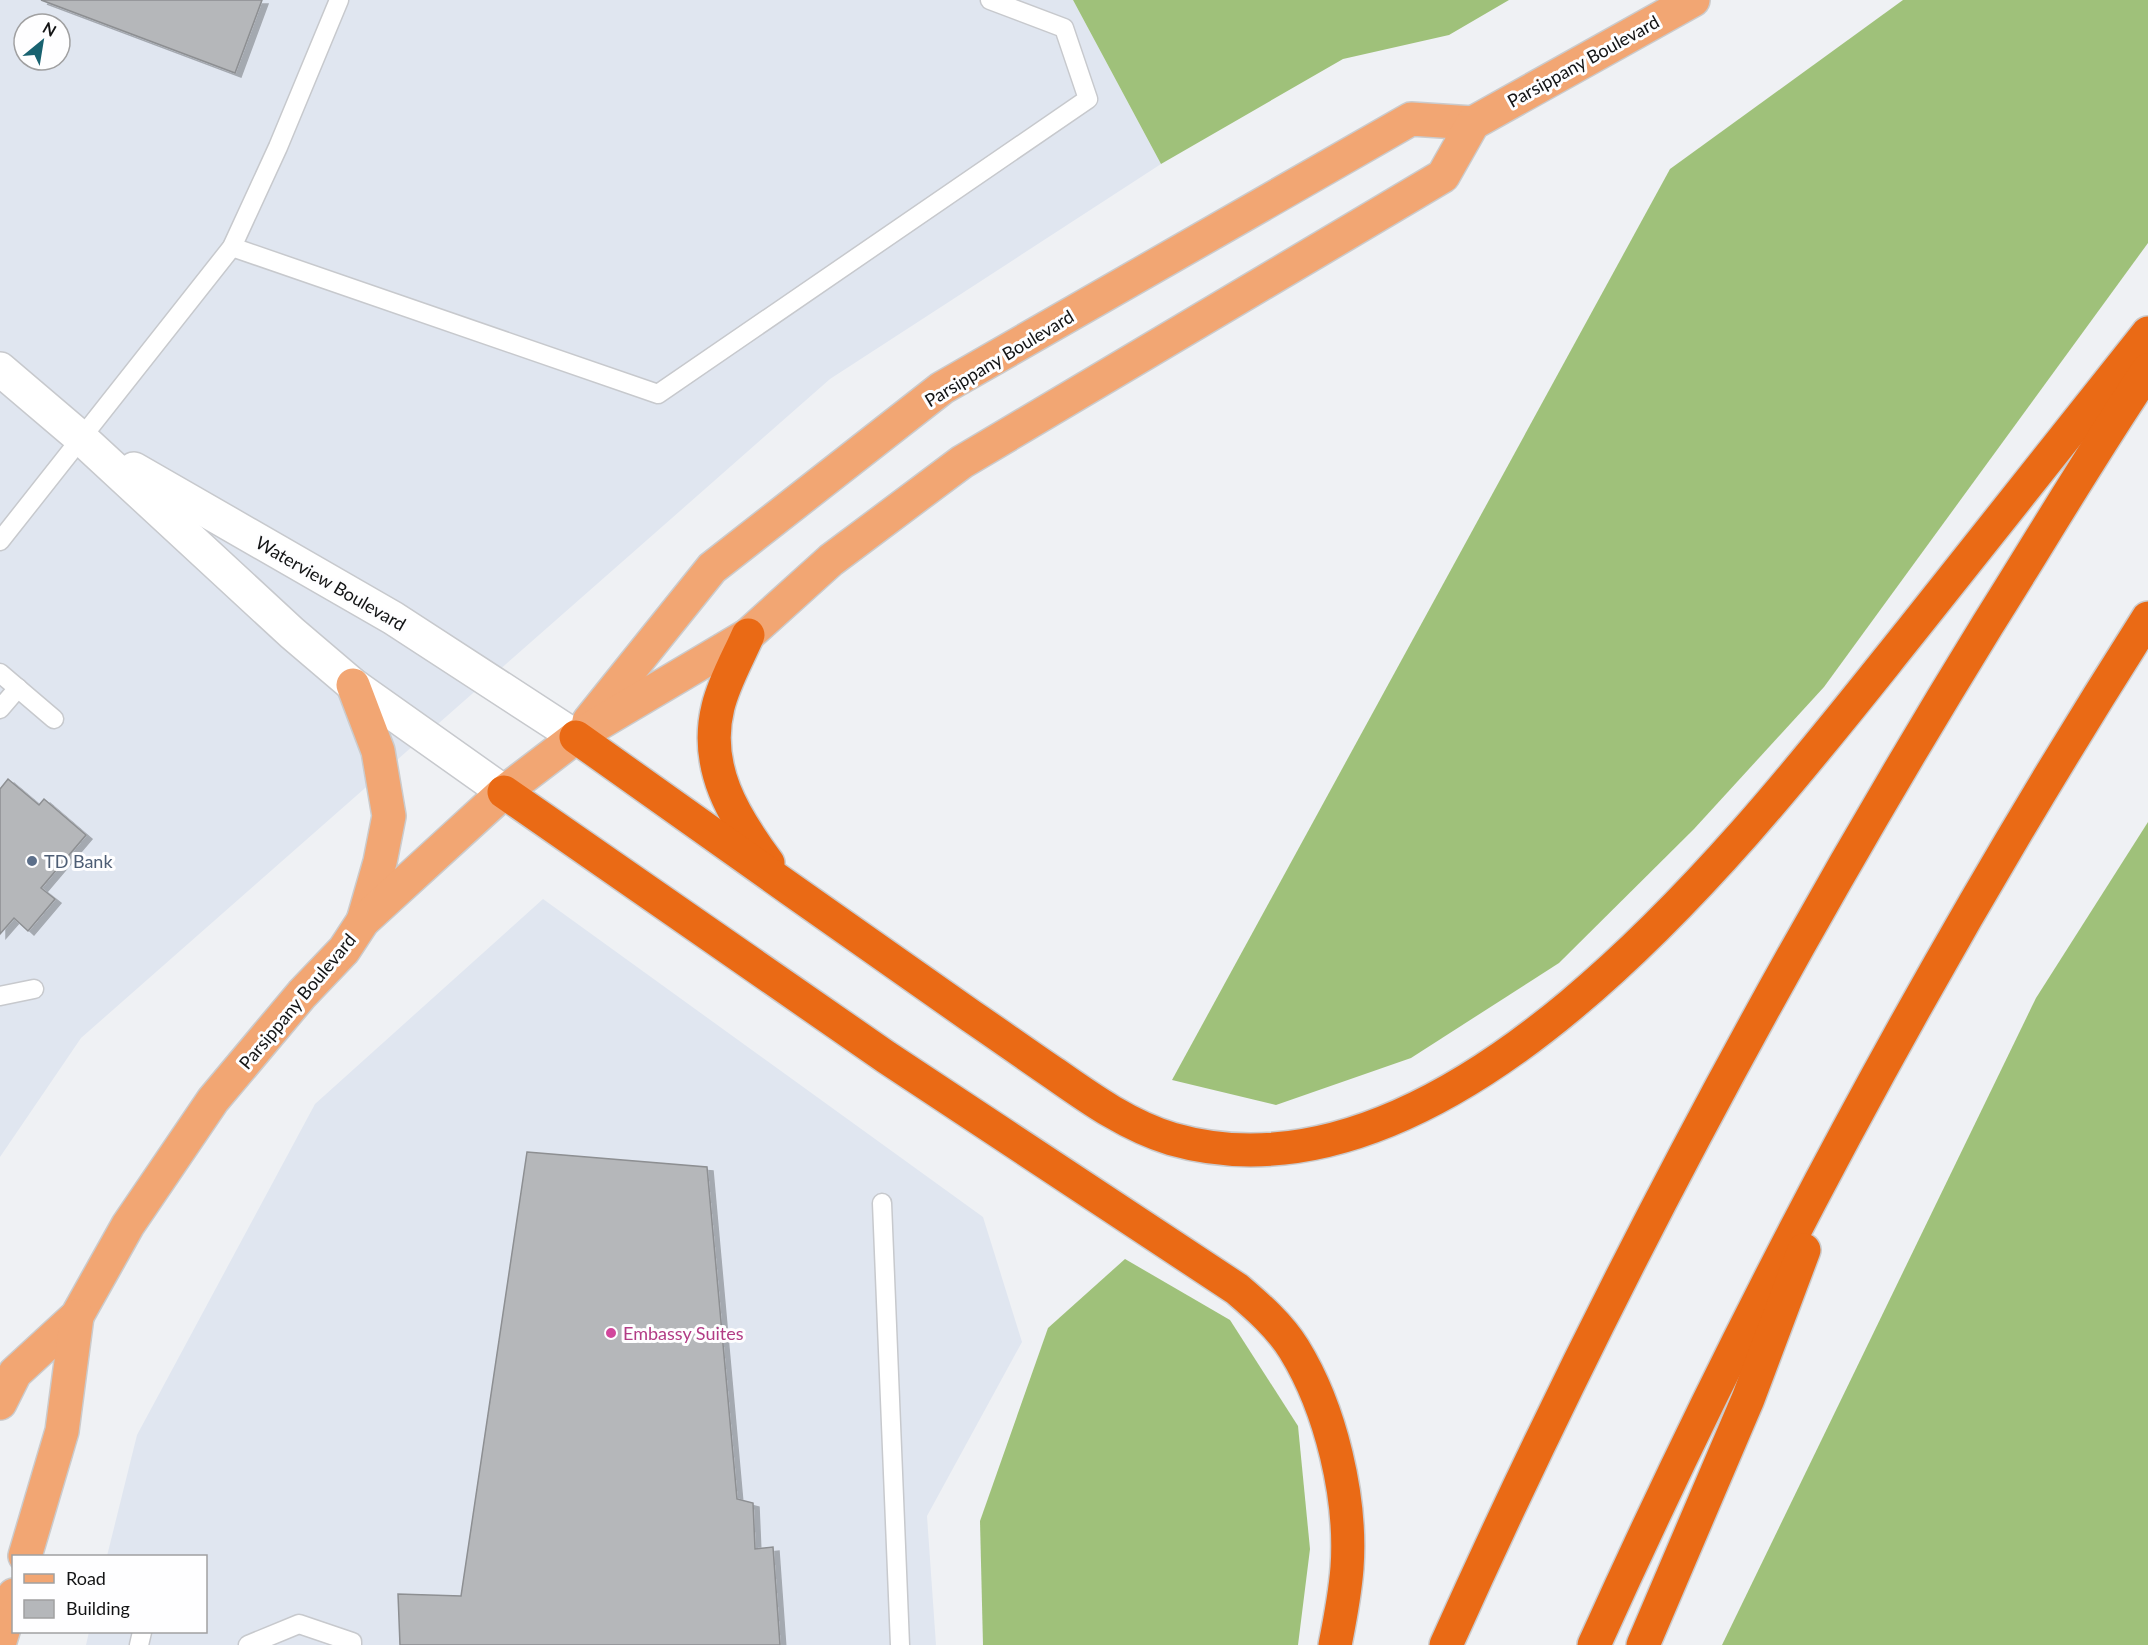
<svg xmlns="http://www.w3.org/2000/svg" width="2148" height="1645" font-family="Lato,sans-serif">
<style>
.built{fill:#e0e6f0;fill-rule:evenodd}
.forest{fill:#9fc17a}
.building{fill:#b5b7ba;stroke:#8d8f92;stroke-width:1.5;filter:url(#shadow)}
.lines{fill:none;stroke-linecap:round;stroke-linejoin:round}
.lane-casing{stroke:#c7c9cd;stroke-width:21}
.secondary-casing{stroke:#c7c9cd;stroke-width:36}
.primary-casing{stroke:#cbcbcc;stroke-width:36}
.highway-casing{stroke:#cbcbcc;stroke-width:36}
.lane{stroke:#fff;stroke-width:18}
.secondary{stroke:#fff;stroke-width:33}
.primary{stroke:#f2a673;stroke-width:33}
.highway{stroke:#ea6a15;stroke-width:33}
.service-dot{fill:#5c6f8a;stroke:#fefeff;stroke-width:2}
.hotel-dot{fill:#d1479c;stroke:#fefeff;stroke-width:2}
.labels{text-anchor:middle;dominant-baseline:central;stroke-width:6;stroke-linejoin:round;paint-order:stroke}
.street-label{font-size:18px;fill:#131415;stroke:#fefeff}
.service-label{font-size:18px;fill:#4e5e75;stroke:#fefeff;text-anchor:start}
.hotel-label{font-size:18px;fill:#b23c85;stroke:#fefeff;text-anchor:start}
</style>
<defs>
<filter id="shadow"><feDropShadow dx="6" dy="4" stdDeviation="0" flood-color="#0004"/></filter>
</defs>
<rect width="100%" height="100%" fill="#eff1f4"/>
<!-- built -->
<g class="built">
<path d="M0,0H1073L1161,164L830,379L81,1038L0,1157ZM24,24H60V60H24Z"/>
<path d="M543,899L983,1217L1022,1342L927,1516L936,1645H86L89,1632H206V1556H107L137,1435L315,1104Z"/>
</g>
<!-- forest -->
<g class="forest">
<path d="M1073,0H1509L1449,35L1343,59L1161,164Z"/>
<path d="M1903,0H2148V243L1824,687L1694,829L1559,963L1411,1058L1276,1105L1172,1080L1670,169Z"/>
<path d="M2148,822V1645H1722L2036,998Z"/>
<path d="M1125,1259L1230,1320L1298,1426L1310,1549L1298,1645H983L980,1521L1048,1328Z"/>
</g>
<!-- building -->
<g class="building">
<path d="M41,0H262L235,73Z"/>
<path d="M8,779L39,805L44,799L86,835L41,888L55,899L28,931L14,918L0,934V789Z"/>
<path d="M527,1152L707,1167L737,1499L753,1503L755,1549L773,1547L780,1645H400L398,1594L461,1596Z"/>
</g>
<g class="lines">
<!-- lane casing -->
<g class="lane-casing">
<g id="lane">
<path d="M232,247L658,394L1088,99L1064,28L990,0"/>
<path d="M0,541L232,247L278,147L339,0"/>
<path d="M0,673L54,719"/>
<path d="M0,709L18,688"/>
<path d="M0,996L34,989"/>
<path d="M882,1203L900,1645"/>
<path d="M139,1645L142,1632"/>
<path d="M248,1645L299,1624L352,1642V1645"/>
</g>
</g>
<!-- secondary casing -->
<g class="secondary-casing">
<g id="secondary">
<path d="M0,369L81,438L292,633L353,685L504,792"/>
<path d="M134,469L393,618L576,737"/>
</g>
</g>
<!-- primary casing -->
<g class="primary-casing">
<g id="primary">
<path d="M353,685L378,751L389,816L380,862L363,921"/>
<path d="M589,721L712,568L942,388L1411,119L1473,123"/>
<path d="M0,1403L15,1373L77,1316L128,1225L213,1100L302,994L344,950L363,921L504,792L576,737L748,635L831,560L962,462L1443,176L1473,123L1693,0"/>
<path d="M25,1556L62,1431L77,1316"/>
<path d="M0,1641L14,1595"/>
</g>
</g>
<!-- highway casing -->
<g class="highway-casing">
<g id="highway">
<path d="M748,635C738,658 724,682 718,707C703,767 734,817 768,863"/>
<path d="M576,737C707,830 839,924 971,1016C999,1035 1027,1055 1055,1074C1092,1100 1129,1126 1172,1139C1458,1221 1756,824 1911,631C1990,531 2069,432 2148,333"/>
<path d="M504,792L886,1057L1237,1289C1258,1307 1279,1325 1294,1349C1331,1409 1352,1498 1347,1568C1345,1594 1340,1620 1335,1645"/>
<path d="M1446,1645C1604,1293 1786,952 1988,624C2041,540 2092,453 2148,370"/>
<path d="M1594,1645C1754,1290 1939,946 2148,618"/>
<path d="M1643,1645L1748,1399L1804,1250"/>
</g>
</g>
<!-- lane -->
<use href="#lane" class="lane"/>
<!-- secondary -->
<use href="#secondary" class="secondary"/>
<!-- primary -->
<use href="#primary" class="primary"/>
<!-- highway -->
<use href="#highway" class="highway"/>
</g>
<!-- markers -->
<circle class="service-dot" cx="32" cy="861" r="6"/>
<circle class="hotel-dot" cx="611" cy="1333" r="6"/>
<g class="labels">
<!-- street labels -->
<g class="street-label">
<text transform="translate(1583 61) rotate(-29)">Parsippany Boulevard</text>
<text transform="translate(999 358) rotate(-31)">Parsippany Boulevard</text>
<text transform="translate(331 583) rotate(30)">Waterview Boulevard</text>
<text transform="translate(297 1001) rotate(-50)">Parsippany Boulevard</text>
</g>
<!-- service labels -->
<g class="service-label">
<text x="44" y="861">TD Bank</text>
</g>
<!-- hotel labels -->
<g class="hotel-label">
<text x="623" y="1333">Embassy Suites</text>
</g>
</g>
<!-- legend -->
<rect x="12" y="1555" width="195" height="78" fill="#fefeff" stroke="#a0a0a1" stroke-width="1.5"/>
<rect x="24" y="1574" width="30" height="9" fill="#f2a673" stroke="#a0a0a1" stroke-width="1.5"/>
<text x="66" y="1585" font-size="18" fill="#131415">Road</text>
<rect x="24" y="1600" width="30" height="18" fill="#b5b7ba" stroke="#a0a0a1" stroke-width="1.5"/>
<text x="66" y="1615" font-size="18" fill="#131415">Building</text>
<!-- north arrow -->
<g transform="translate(42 42) rotate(30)"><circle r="28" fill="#fefeff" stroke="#a0a0a1" stroke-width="1.5"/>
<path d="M0-4.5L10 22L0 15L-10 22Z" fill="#186270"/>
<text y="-9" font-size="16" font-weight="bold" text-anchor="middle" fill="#131415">N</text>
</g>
</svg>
